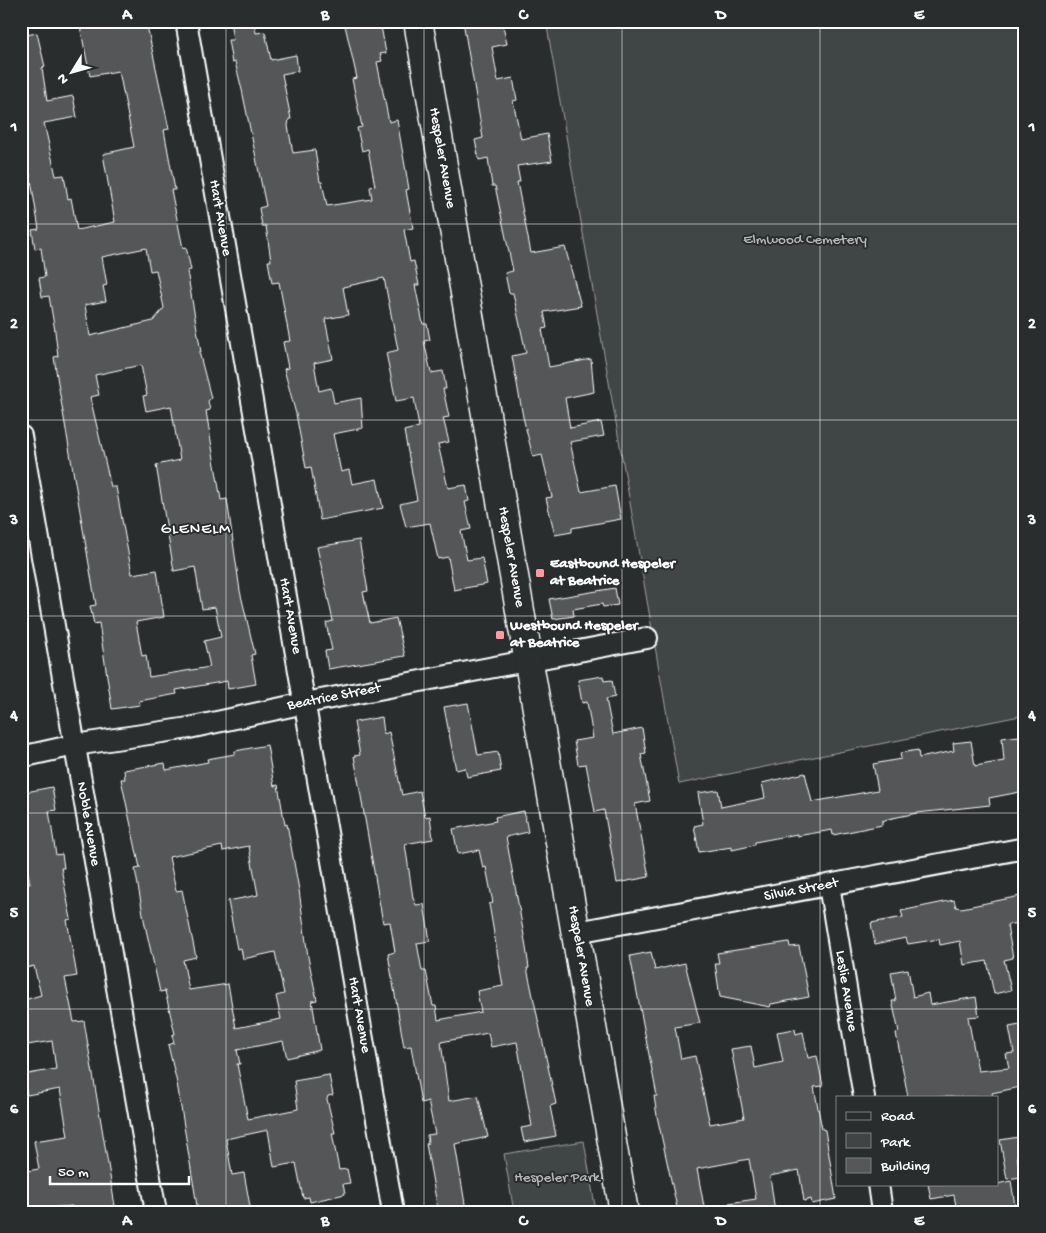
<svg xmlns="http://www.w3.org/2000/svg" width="1046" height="1233" font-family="'Gochi Hand',sans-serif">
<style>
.green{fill:#414445;stroke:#a0a2a2}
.building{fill:#555758;stroke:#fff;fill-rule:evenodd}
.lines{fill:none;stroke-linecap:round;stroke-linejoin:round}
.street-casing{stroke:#fff;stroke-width:24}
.secondary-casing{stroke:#fff;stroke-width:31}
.street{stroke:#2a2d2e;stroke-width:20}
.secondary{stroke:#2a2d2e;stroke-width:28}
.grid{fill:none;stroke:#fff;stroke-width:1;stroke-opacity:0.55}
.poi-dot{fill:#ff9aa2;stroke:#2a2d2e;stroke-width:2}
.labels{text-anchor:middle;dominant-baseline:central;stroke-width:4;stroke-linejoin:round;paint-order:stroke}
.street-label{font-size:15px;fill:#fff;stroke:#2a2d2e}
.park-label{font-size:15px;fill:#b3b4b5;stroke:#2a2d2e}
.poi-label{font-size:15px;font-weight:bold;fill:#fff;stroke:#2a2d2e;text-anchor:start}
.neighbourhood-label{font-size:16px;letter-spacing:1px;fill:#fff;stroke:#2a2d2e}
.neatline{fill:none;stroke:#fff;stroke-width:2}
.grid-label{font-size:16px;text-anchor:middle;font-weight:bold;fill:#fff}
</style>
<rect width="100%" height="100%" fill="#2a2d2e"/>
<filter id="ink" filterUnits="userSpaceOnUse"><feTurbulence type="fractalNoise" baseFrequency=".02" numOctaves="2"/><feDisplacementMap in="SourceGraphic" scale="10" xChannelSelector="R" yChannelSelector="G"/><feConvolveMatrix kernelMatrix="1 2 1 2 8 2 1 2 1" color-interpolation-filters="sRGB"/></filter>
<g filter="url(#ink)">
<!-- green -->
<g class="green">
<path d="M546,21H1025V715L679,784Z"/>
<path d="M584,1141L596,1212H514L504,1154Z"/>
</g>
<!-- building -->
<g class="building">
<path d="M79,21H146L169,129L164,130L175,190H171L183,248L186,247L191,270L187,271L201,352H199L211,398L208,401L210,410L206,411L215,465L221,500L227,499L240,591L255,654L251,655L256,684L228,689L227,681L176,690L177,694L139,701L140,705L112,709L99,623L94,624L90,606L96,605L58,383L54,357L58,356L55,331L49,296L42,297L39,278L45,277L41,248L35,249L32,230L39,229L34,199L30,174L21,175V36L37,33L45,67L42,68L47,101L73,96L77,117L44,123L56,176L64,175L68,199L71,198L77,230L115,222L103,154L134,147L120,76L118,71L90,76ZM146,248L150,271L156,270L164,308L153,321L90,336L85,305L106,301L103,286L107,285L102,257ZM141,365L147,395L143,396L146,411L171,406L180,460L156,465L174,571L195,567L202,609L215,607L221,637L204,641L210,667L149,677L146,655L142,656L136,622L164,617L157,570L132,574L116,487H111L90,397L99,395L95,375Z"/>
<path d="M230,21H254L256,33L265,32L271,60L296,55L298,71L282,74L291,119H289L288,126L293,153L315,150L320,182H322L327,206L372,199L370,187L375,186L368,149L362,151L357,128L362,127L352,79L357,78L344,21H380L386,53L380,54L382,61L377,62L389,122L397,120L409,189L406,190L407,196L413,228L404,230L410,262L414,261L419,285H415L423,324H427L430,340L424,341L431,373L443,371L446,389H443L449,417L443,418L449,442L438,444L448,488L466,485L469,501L465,502L471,529L461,531L467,560L482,558L487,584L454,590L448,557L438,559L430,523L406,527L400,504L417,500L404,431L419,427L414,398L396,401L386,353L398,350L384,278L343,287L348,315L325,319L333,359L314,363L319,391L331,388L334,403L361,398L363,428L333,434L341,472L349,470L352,484L377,479L383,508L320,520L311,467L306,468L296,414L284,369L288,368L283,342L290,341L279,282L272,283L268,261H271L266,226H262L259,208L266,206L242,90L235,62L232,63L228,40H233Z"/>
<path d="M463,21H502L507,44L492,47L498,81L513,78L517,100L513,101L521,139L547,134L552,161L517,166L520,182H517L531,253L565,247L581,306L544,312L547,328L542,329L549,367L591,359L594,392L565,398L570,428L601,422L604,436L570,442L581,492L615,486L621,519L572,528V532L555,535L546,498L552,497L542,455L533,457L523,417L512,356L526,353L513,293H509L505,273L513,271L495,186H492L488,158L479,160L475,140L483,138Z"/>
<path d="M359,540L368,591L363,592L370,623L396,618L405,656L328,669L325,651L332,650L326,623L333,621L317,547Z"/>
<path d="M615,588L618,605L603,607L602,604L573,609L574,616L553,619L549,599Z"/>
<path d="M603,676L604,681L612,680L615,697L606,699L613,734L642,728L646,753L641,754L650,801L635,804L649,877L617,883L604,810L595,812L586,764L578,765L574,741L593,738L587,702L582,703L578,680Z"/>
<path d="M468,703L478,755L498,752L501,771L467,777L465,768L456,770L444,707Z"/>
<path d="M382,717L384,734L389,732L402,795L420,791L425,817L430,816L433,839L405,844L413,898L416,905L424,904L430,941L417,943L422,971H426L433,1006H436L438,1020L481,1012L477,991L503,986L489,904L493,903L486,867L483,868L479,850L458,854L453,829L496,821L495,817L524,811L528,832L506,837L525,941L529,968H527L556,1104L550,1106L556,1136L524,1142L521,1128L532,1126L517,1042L491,1047L488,1033L441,1042L449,1101L478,1096L488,1137L455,1144L466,1210L454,1212H440L437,1205L426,1144L428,1143L427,1135L435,1134L428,1101L421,1103L411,1046L404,1047L388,954L395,952L390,922L383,923L354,756L360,755L354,722Z"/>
<path d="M1019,736L1025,775V791L989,798L990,805L917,813L888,819L882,821V825L833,835L832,830L797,836V834L755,842V845L732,850V847L699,852L694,826L703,824L698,793L718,790L721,807L765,798L762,783L805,773L812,802L878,790L873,764L901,759L900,753L918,750L919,758L954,751L953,743L971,741L975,766L1004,761L1002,738Z"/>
<path d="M267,745L274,786L278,785L285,825L287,824L299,890L308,957L317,1000L312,1001L320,1050L287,1058L283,1041L237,1050L240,1064H237L248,1119L298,1109L294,1081L329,1075L333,1095L328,1096L327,1099L335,1133H332L339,1170L347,1169L350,1183L343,1184L345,1194L310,1202L309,1197L303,1198L296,1163L274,1167L268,1130L226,1139L232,1175L244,1173L251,1212H198L177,1083L168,1045L174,1043L172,1035L175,1034L165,991L160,992L145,925L135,869L140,868L121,779H125L124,770L165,763L166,770L208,762L207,759L235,754V751ZM222,846L223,851L249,846L258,895L228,901L237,949L241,948L243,959L275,952L284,994L276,996L281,1019L236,1028L228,984L189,990L183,960L196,957L182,890L176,891L169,857Z"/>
<path d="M52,787L56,810L49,811L56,855L62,854L64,868H61L71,919L67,920L77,976L65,978L74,1022L84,1021L115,1206L85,1212H73L72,1206L21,1210V1172L39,1169L34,1141L68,1136L60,1089L27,1095L23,1075L56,1069L52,1041L21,1046V1001L41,995L34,966L21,969V885L30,884L24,849H21V793Z"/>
<path d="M1025,895V922L1007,925L1013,958L1004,960L1011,990L994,994L987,961L964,965L960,941L940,945L939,939L908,944L906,938L875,944L871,923L903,917L901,911L954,900L956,907L962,908Z"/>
<path d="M789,942L790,947L799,946L809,997L771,1004L770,1007L720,997L715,963H719L717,953Z"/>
<path d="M651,952L655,970L685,963L700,1023L675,1027L681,1059L695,1056L710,1124L744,1118L731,1049L751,1046L755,1068L783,1062L777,1032L795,1029L796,1034L803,1032L808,1058L817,1056L823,1086L814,1087L822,1129L825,1130L836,1199L812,1204L811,1199L804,1201L799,1170L770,1176L775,1212H729V1203L756,1199L749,1159L697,1169L705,1212H678L657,1116L654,1096H657L630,956Z"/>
<path d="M908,969L913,997L928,993L930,1005L976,997L979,1016L968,1017L978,1071L1009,1068L1006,1054L1014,1053L1009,1027L1025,1024V1086L992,1093L993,1097H908L896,1033L899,1032L892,1001H896L891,972Z"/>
<path d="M1025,1136V1154L1017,1156L1021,1177L1007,1179L1000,1140Z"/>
<path d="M1011,1181L1016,1212H957L954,1195L931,1199L928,1184H997Z"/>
</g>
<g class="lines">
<!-- street casing -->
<g class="street-casing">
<g id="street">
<path d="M186,21L393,1212"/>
<path d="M21,436L156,1212"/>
<path d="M21,757L75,745L189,728L305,703L647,638"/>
<path d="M829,885L864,1097"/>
<path d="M577,932L1025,848"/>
<path d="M878,1184L882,1212"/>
</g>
</g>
<!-- secondary casing -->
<g class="secondary-casing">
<path id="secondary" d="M418,21L624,1212"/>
</g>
<!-- street -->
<use href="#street" class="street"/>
<!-- secondary -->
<use href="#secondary" class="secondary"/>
</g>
</g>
<!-- grid -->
<path class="grid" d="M226,21V1212M424,21V1212M622,21V1212M820,21V1212M21,224H1025M21,420H1025M21,616H1025M21,813H1025M21,1009H1025"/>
<!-- markers -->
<g class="poi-dot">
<rect x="535" y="568" width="10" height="10" rx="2.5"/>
<rect x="495" y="630" width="10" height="10" rx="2.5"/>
</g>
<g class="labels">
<!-- street labels -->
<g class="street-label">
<text transform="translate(442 158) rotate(80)">Hespeler Avenue</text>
<text transform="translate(220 218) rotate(80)">Hart Avenue</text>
<text transform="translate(511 557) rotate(80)">Hespeler Avenue</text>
<text transform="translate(290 616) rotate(80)">Hart Avenue</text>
<text transform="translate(334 697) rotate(-11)">Beatrice Street</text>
<text transform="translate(88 824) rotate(80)">Noble Avenue</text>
<text transform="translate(801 890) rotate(-11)">Silvia Street</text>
<text transform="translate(581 956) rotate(80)">Hespeler Avenue</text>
<text transform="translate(846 991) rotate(81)">Leslie Avenue</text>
<text transform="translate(359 1015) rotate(80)">Hart Avenue</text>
</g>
<!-- park labels -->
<g class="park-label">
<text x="805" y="240">Elmwood Cemetery</text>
<text x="557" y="1178">Hespeler Park</text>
</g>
<!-- poi labels -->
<g class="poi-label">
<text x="550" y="564">Eastbound Hespeler<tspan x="550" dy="17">at Beatrice</tspan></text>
<text x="510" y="626">Westbound Hespeler<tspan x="510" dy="17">at Beatrice</tspan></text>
</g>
<!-- neighbourhood labels -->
<g class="neighbourhood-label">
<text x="196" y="530">GLENELM</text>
</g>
</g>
<!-- margin -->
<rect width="1046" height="1233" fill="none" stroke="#2a2d2e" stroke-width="55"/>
<!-- legend -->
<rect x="836" y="1096" width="162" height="90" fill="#2a2d2e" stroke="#7f8182"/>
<rect x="846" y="1112" width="25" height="8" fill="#2a2d2e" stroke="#7f8182"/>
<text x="881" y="1120" font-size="15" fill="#ffffff">Road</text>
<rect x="846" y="1133" width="25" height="15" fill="#414445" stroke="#7f8182"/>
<text x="881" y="1146" font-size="15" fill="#ffffff">Park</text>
<rect x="846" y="1158" width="25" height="15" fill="#555758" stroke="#7f8182"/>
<text x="881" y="1170" font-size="15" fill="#ffffff">Building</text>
<!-- north arrow -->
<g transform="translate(72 72) rotate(233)" stroke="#2a2d2e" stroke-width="4" paint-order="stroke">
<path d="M0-4L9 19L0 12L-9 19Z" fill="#ffffff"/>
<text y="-8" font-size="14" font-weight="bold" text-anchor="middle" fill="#ffffff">N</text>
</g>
<!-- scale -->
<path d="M50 1176v8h139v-8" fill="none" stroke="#ffffff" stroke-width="2.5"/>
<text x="58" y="1176" font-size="15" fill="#ffffff" stroke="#2a2d2e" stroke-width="4" paint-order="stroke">50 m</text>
<rect x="28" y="28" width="990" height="1178" class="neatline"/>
<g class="grid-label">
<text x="127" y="19">A</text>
<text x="325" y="19">B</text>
<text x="523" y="19">C</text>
<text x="721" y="19">D</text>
<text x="919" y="19">E</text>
<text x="14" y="131">1</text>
<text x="1032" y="131">1</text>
<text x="14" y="328">2</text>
<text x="1032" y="328">2</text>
<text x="14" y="524">3</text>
<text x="1032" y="524">3</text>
<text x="14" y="720">4</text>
<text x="1032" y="720">4</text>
<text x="14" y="917">5</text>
<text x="1032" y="917">5</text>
<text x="14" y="1113">6</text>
<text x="1032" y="1113">6</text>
<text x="127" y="1225">A</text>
<text x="325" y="1225">B</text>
<text x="523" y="1225">C</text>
<text x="721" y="1225">D</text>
<text x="919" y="1225">E</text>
</g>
</svg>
